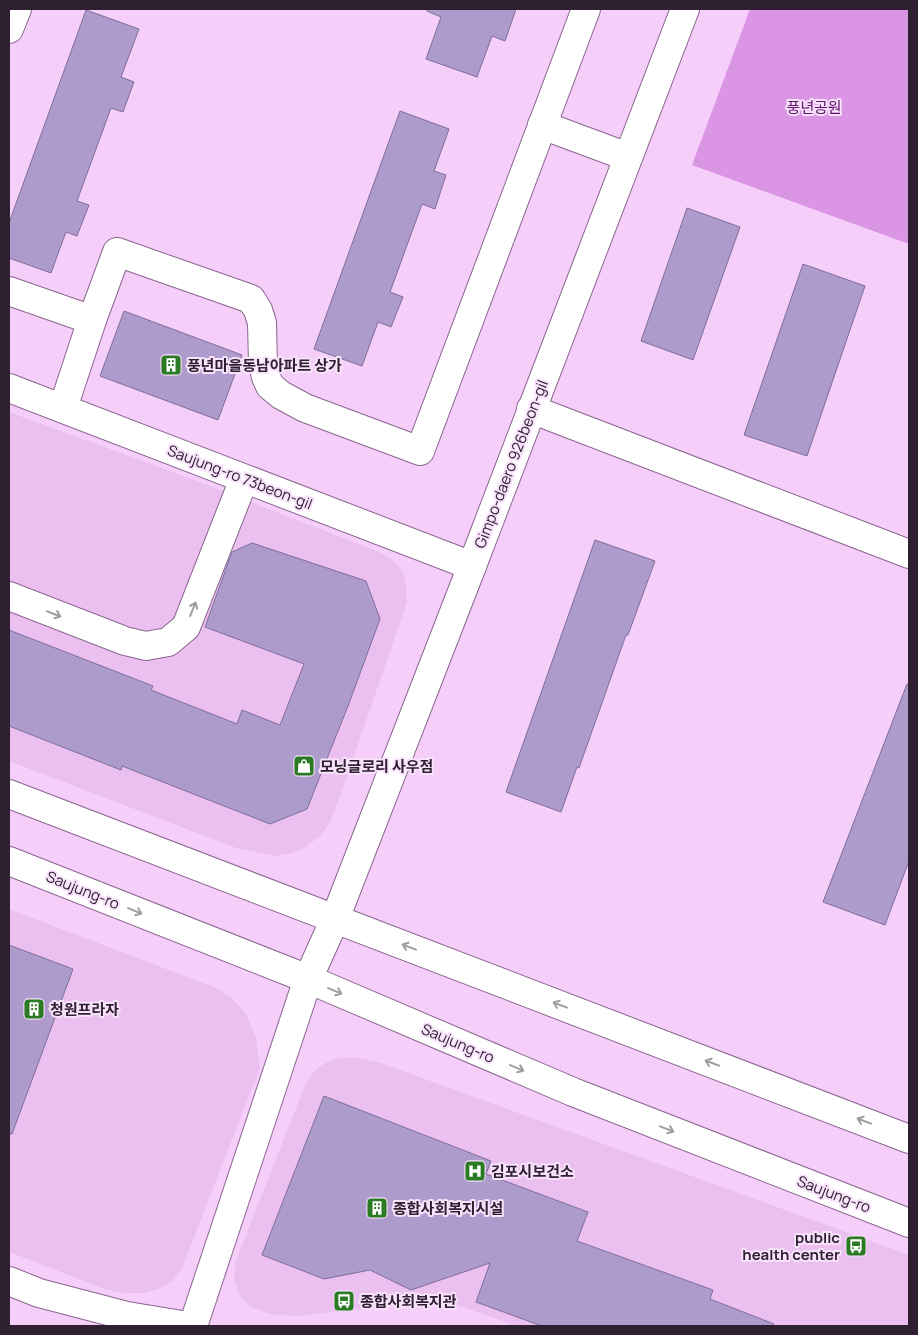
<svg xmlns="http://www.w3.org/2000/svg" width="918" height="1335" font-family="Manrope,'Noto Sans KR',sans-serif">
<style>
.built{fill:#ebc0f1}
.green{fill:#da95e5}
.building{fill:#ad9bcb;stroke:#7e6d9a}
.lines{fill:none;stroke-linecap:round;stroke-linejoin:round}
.minor-casing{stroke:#89668e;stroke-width:30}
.minor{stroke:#fff;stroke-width:28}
.oneway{stroke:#a19ba2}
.labels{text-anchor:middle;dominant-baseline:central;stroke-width:4;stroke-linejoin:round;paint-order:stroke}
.park-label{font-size:15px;fill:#5e106a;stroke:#f9e2fc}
.poi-label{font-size:15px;font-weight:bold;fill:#2e2030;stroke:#f9e2fc;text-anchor:start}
.street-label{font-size:15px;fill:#2e2030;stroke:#f9e2fc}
</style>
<rect width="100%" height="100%" fill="#f5cefa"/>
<!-- built -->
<g class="built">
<path d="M9,412L197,481L379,552L393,560L403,572L406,587L407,602L343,788L329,824L320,836L306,847L292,853L276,856L236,848L9,761Z"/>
<path d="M9,909L216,988L233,999L246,1014L256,1038L260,1068L182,1268L171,1282L158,1289L142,1293H123L105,1289L9,1252Z"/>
<path d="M340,1058H359L381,1063L909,1255V1326H516L463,1307L433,1302L296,1316L270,1314L251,1307L240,1296L234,1279L235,1263L304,1088L314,1071L327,1062Z"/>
</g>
<!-- green -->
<path class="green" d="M750,9H909V244L692,165Z"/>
<!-- building -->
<g class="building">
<path d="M427,9H516L505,41L492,36L477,77L426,59L441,17L427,11Z"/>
<path d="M86,10L139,29L121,77L134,82L123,112L111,108L77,201L89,205L77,236L66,232L51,273L9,258V223Z"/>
<path d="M400,111L449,129L434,171L446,175L435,209L422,204L390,292L403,297L391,327L378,322L362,366L314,349Z"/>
<path d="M687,208L740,227L693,360L641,341Z"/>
<path d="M803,264L865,286L807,456L744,435Z"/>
<path d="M124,311L242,355L218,420L100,376Z"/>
<path d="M595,540L655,561L628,635H626L579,768L577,767L561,812L506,792Z"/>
<path d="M252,543L366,581L380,619L348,706L307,809L270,824L122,766L121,770L9,726V630L153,686L151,690L237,724L242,710L280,725L304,664L205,627L232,552Z"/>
<path d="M907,684H909V861L885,925L823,902Z"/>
<path d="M9,945L73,969L12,1134H9Z"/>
<path d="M324,1096L491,1161L486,1174L588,1212L577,1241L713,1290L710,1299L774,1324L773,1326H542L476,1302L490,1263L411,1290L370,1270L324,1279L262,1255Z"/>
</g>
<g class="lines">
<!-- minor casing -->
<g class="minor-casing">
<g id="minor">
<path d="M9,29L17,9"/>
<path d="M542,125L628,157"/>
<path d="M9,291L92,320"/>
<path d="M9,388L472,566"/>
<path d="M63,408L92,320L117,252L251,299L258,310L262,323L263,364L266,377L270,386L281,395L305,408L420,451L586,9"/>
<path d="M531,409L909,554"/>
<path d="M9,596L125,641L146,646L168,642L186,627L244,479"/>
<path d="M9,794L909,1139"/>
<path d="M9,861L308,979L573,1092L909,1223"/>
<path d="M9,1281L39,1293L127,1316L188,1326"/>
<path d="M193,1326L308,979L335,919L472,566L685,9"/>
</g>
</g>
<!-- minor -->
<use href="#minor" class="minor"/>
</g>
<!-- one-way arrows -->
<defs><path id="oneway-shaft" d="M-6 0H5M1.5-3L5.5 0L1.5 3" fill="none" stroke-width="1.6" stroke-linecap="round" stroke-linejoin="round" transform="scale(1.25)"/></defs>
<g class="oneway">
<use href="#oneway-shaft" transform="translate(193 609) rotate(-68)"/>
<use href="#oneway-shaft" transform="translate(54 614) rotate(21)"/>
<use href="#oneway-shaft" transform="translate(135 911) rotate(22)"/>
<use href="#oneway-shaft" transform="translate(409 947) rotate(-159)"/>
<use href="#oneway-shaft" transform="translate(335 991) rotate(23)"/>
<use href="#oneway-shaft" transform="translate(560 1005) rotate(-159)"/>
<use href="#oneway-shaft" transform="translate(712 1063) rotate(-159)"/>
<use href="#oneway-shaft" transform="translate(517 1068) rotate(23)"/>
<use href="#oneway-shaft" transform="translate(864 1121) rotate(-159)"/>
<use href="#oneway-shaft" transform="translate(667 1129) rotate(21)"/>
</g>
<!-- icons -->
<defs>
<g id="building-square" transform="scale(1.125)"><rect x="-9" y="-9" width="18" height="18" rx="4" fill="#2b7b25" stroke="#f9e2fc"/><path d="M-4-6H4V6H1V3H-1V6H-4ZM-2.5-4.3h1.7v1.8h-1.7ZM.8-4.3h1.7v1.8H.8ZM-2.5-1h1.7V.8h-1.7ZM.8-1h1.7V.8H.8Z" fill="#fff"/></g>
<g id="shop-square" transform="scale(1.125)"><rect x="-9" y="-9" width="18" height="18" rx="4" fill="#2b7b25" stroke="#f9e2fc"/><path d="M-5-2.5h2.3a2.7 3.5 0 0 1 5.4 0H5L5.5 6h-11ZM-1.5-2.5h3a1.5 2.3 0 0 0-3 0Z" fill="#fff"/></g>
<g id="hospital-square" transform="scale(1.125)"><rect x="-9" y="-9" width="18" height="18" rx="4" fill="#2b7b25" stroke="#f9e2fc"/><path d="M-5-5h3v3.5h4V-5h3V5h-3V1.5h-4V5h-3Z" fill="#fff"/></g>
<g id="bus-square" transform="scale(1.125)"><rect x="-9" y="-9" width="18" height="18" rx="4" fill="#2b7b25" stroke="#f9e2fc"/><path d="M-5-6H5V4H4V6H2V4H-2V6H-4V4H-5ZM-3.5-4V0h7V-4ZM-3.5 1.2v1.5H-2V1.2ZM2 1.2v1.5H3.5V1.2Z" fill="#fff"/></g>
</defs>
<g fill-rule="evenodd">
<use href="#building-square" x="171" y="365"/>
<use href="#shop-square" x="304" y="766"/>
<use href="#building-square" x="34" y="1009"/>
<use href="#hospital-square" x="475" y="1171"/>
<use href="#building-square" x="377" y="1208"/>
<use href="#bus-square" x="856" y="1246"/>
<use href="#bus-square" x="344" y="1301"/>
</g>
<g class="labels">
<!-- park labels -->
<g class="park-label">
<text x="814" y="107">풍년공원</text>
</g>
<!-- poi labels -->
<g class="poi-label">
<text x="187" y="365">풍년마을동남아파트 상가</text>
<text x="320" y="766">모닝글로리 사우점</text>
<text x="50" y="1009">청원프라자</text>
<text x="491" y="1171">김포시보건소</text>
<text x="393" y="1208">종합사회복지시설</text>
<text x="840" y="1237" text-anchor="end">public<tspan x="840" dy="17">health center</tspan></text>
<text x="360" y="1301">종합사회복지관</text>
</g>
<!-- street labels -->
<g class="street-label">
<text transform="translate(511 464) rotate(-69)">Gimpo-daero 926beon-gil</text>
<text transform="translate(240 477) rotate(21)">Saujung-ro 73beon-gil</text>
<text transform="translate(83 890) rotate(22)">Saujung-ro</text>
<text transform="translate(458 1043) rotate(23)">Saujung-ro</text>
<text transform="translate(834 1194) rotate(21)">Saujung-ro</text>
</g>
</g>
<!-- border -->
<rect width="918" height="1335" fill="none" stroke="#2e2030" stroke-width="20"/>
</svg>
